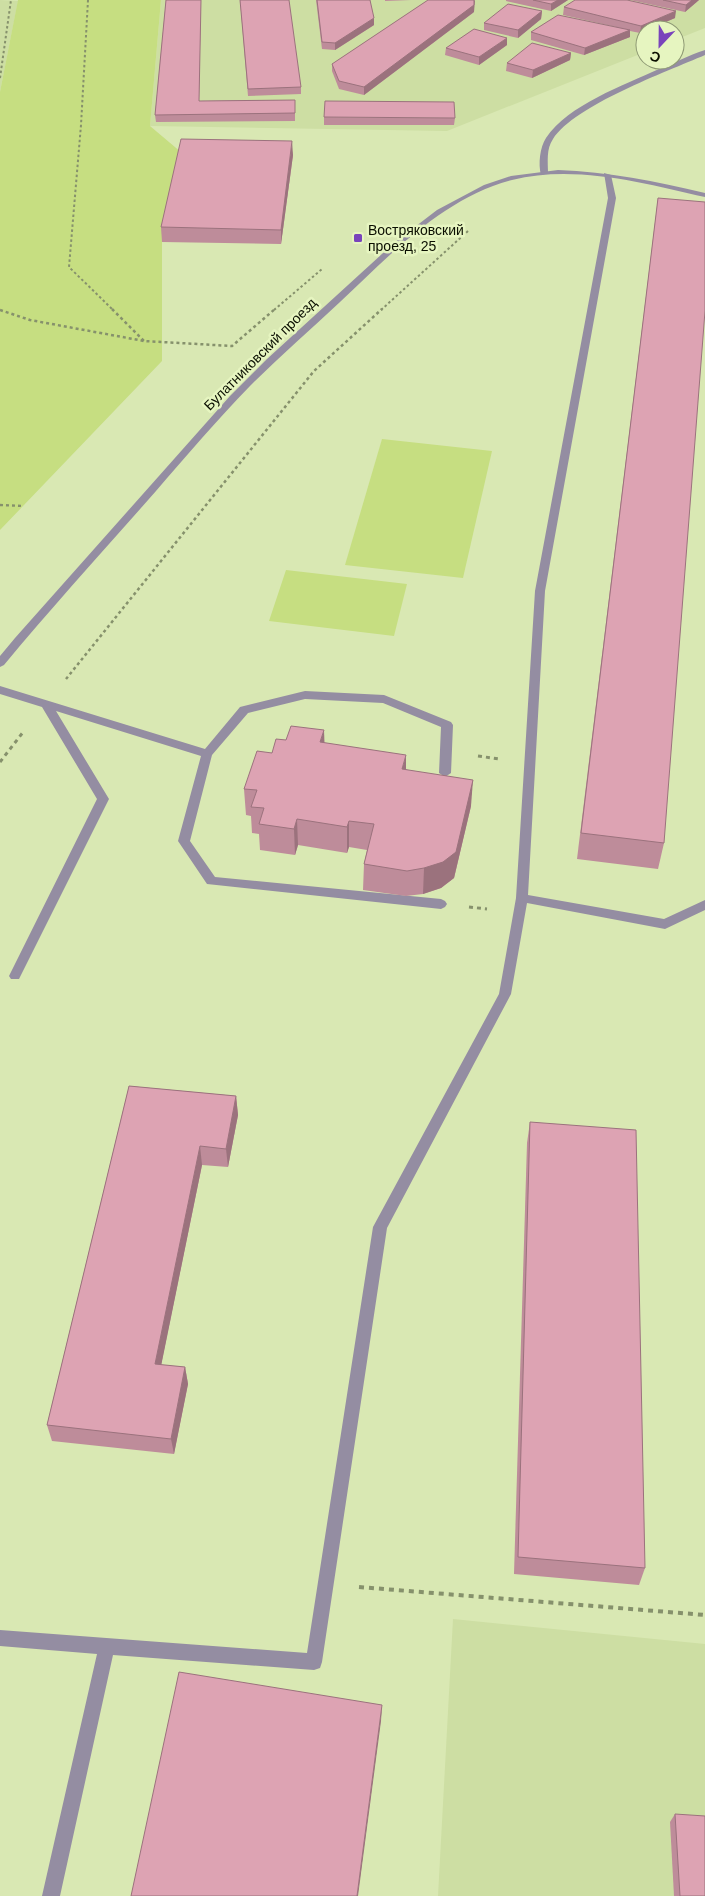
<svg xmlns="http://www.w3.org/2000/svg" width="705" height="1896" font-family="Arial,sans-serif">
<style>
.built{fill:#cddea3}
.green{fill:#c6de81}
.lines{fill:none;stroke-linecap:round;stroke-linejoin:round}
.path-far3{stroke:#86916c;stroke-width:2;stroke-dasharray:2.5 2.5;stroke-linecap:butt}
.path-far2{stroke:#86916c;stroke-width:2.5;stroke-dasharray:3 3;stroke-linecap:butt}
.path-far1{stroke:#86916c;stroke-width:3;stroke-dasharray:4 4;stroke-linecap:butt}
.path{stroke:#86916c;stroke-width:4;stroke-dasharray:5 5;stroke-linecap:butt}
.service{fill:#948da2;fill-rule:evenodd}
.minor{fill:#948da2;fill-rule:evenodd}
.tertiary{fill:#948da2;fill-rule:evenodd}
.wall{fill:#be8c9a}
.shaded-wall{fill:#9b727d}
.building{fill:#dda3b3;stroke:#9b727d}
.poi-dot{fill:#7944bb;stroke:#e6f5c0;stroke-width:2}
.labels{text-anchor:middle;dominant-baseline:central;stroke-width:5;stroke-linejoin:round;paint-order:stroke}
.far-poi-label{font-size:14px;fill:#0b0f01;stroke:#e6f5c0;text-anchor:start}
.far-street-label{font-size:14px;fill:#0b0f01;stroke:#e6f5c0}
</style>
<rect width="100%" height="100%" fill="#d9e8b3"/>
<!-- built -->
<g class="built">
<path d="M0,0L18,1L0,92Z"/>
<path d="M161,0H705V28L675,40V30H645V52L447,131L150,126Z"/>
<path d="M453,1619L705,1644V1896H438Z"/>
</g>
<!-- green -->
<g class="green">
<path d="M18,0H161L150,126L182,153L162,242V361L0,530V92Z"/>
<path d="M382,439L492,451L463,578L345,565Z"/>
<path d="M286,570L407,584L394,636L269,621Z"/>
</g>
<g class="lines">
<!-- path-far3 -->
<g class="path-far3">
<path d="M88,0L81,125L69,267L113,310"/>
<path d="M0,78L11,0"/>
<path d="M274,310L322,269"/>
<path d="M381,310L468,231"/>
</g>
<!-- path-far2 -->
<g class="path-far2">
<path d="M112,309L144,341"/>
<path d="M0,310L30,320L144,341L232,346L275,309"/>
<path d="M0,505L24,506"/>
<path d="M66,679L314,371L382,309"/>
</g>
<!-- path-far1 -->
<g class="path-far1">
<path d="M478,756L499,759"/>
<path d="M0,762L24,731"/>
<path d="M469,907L487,909"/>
</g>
<!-- path -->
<path class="path" d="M359,1587L705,1615"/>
<!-- service -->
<g class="service">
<path d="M604,173L611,175L616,198L545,591L528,895L664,919L705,900V910L665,929L527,903L511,994L387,1228L322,1662L320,1668L314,1670L113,1655L60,1896H42L97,1654L0,1646V1630L307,1653L373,1227L499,994L516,898L535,591L608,198Z"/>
<path d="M0,686L205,749L240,707L305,691L384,695L451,722L453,725L451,773L445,777L439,773L441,727L383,703L305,699L248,713L212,755L190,841L215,877L441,899L445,901L447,904L445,907L441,909L207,884L178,841L201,756L56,711L109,799L19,979H11L9,976L97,799L42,707L0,694Z"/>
</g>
<!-- minor -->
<path class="minor" d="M705,50V55C666,72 575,105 553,139C546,149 548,162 548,173L541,175C538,164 540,147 546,138C568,105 624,85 659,69C674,63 689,55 705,50Z"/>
<!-- tertiary -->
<path class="tertiary" d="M558,170C608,172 656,181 705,193V197C644,183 574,164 512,180C443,198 390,255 340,302C310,330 279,357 250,386C217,420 187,455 156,491C105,549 53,606 4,665L0,667V656L15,638L230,396L267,359L394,243L437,210L484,185L511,176Z"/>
</g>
<!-- wall -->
<g class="wall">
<path d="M166,0H201L199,101L295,100V121L156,122L155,115Z"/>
<path d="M240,0L301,87V94L248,96Z"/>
<path d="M316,0H370L374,25L335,50L322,49Z"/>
<path d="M385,0H411L385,1Z"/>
<path d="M506,0H568L551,11L506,1Z"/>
<path d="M630,0H699L685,12Z"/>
<path d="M564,7L675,18L647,30H645L640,33L630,31V37L584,55L531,40V32L616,27L563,15Z"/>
<path d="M542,11L541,19L518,38L484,30V23Z"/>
<path d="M474,12L364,95L339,89L332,71V64Z"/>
<path d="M507,45L479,65L445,55L446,48Z"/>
<path d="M571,53L570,60L532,78L506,71L507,63Z"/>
<path d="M324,117L455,118L454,125H324Z"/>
<path d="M293,155L281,244L162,242L161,227Z"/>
<path d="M658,198L664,843L658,869L577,859Z"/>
<path d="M286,740L324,743L406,769L471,806L454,878L441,888L423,894L406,896L363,890L364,864L367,850L349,847L347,853L298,845L295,855L260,850L259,834L252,833L251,816L246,815L244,789L272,753Z"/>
<path d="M129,1086L236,1096L238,1115L228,1167L202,1165L161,1365L185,1367L188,1384L174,1454L52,1441L47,1425Z"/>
<path d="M530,1122L645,1568L639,1585L514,1574L527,1143Z"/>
<path d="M675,1814L705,1896H674L670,1822Z"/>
</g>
<!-- shaded-wall -->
<g class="shaded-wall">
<path d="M475,0L474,12L364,95V87Z"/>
<path d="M558,0H568L551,11V4Z"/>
<path d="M692,0H699L685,12L686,5Z"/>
<path d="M542,11L541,19L518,38V30Z"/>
<path d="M676,11L675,18L647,30H645V31L640,33L641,26Z"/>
<path d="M374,18V25L335,50V43Z"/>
<path d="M630,30V37L584,55L585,48Z"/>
<path d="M507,38V45L479,65V57Z"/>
<path d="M571,53L570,60L532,78L533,70Z"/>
<path d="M292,141L293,155L281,244V230Z"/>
<path d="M324,730L325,757L320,742Z"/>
<path d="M406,755V781L402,769Z"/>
<path d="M473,780L471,806L454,878L441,888L423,894L424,868Z"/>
<path d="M297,819L298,845L295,855L294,829Z"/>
<path d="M349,821V847L347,853V827Z"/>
<path d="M236,1096L238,1115L228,1167L226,1149Z"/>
<path d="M200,1146L202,1165L158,1381L155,1364Z"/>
<path d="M185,1367L188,1384L174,1454L171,1439Z"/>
<path d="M382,1705L381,1721L358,1896H357Z"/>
</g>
<!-- building -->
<g class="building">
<path d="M166,0H201L199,101L295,100V113L155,115Z"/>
<path d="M240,0H289L301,87L248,89Z"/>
<path d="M317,0H370L374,18L335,43L322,42Z"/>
<path d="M428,0H474V5L364,87L339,81L332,64Z"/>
<path d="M533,0H558L551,4Z"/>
<path d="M575,0H627L676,11L641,26L564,7Z"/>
<path d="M663,0H692L686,5Z"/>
<path d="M508,4L542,11L518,30L484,23Z"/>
<path d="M558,15L630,30L585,48L531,32Z"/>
<path d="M474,29L507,38L479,57L446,48Z"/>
<path d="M532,43L571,53L533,70L507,63Z"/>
<path d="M325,101L454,102L455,118L324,117Z"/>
<path d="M181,139L292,141L281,230L161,227Z"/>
<path d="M658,198L705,202V311L664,843L581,833Z"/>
<path d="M291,726L324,730L320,742L406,755L402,769L473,780L456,852L443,862L424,868L407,871L364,864L374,824L349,821L347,827L297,819L294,829L259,824L264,808L251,807L257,790L244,789L257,751L272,753L276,739L286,740Z"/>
<path d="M129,1086L236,1096L226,1149L200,1146L155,1364L185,1367L171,1439L47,1425Z"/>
<path d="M530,1122L636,1130L645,1568L518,1557Z"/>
<path d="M179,1672L382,1705L357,1896H131Z"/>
<path d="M675,1814L705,1816V1896H680Z"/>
</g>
<!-- markers -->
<rect class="poi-dot" x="353" y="233" width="10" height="10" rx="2.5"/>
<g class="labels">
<!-- far-poi labels -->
<g class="far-poi-label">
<text x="368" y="230">Востряковский<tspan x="368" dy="16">проезд, 25</tspan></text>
</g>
<!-- far-street labels -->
<g class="far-street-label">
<text transform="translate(260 354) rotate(-45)">Булатниковский проезд</text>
</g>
</g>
<!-- north arrow -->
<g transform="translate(660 45) rotate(202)"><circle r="24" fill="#e6f5c0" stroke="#8e9974"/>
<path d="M0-4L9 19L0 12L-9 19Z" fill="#7944bb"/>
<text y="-8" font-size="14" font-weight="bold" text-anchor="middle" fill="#0b0f01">С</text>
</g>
</svg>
